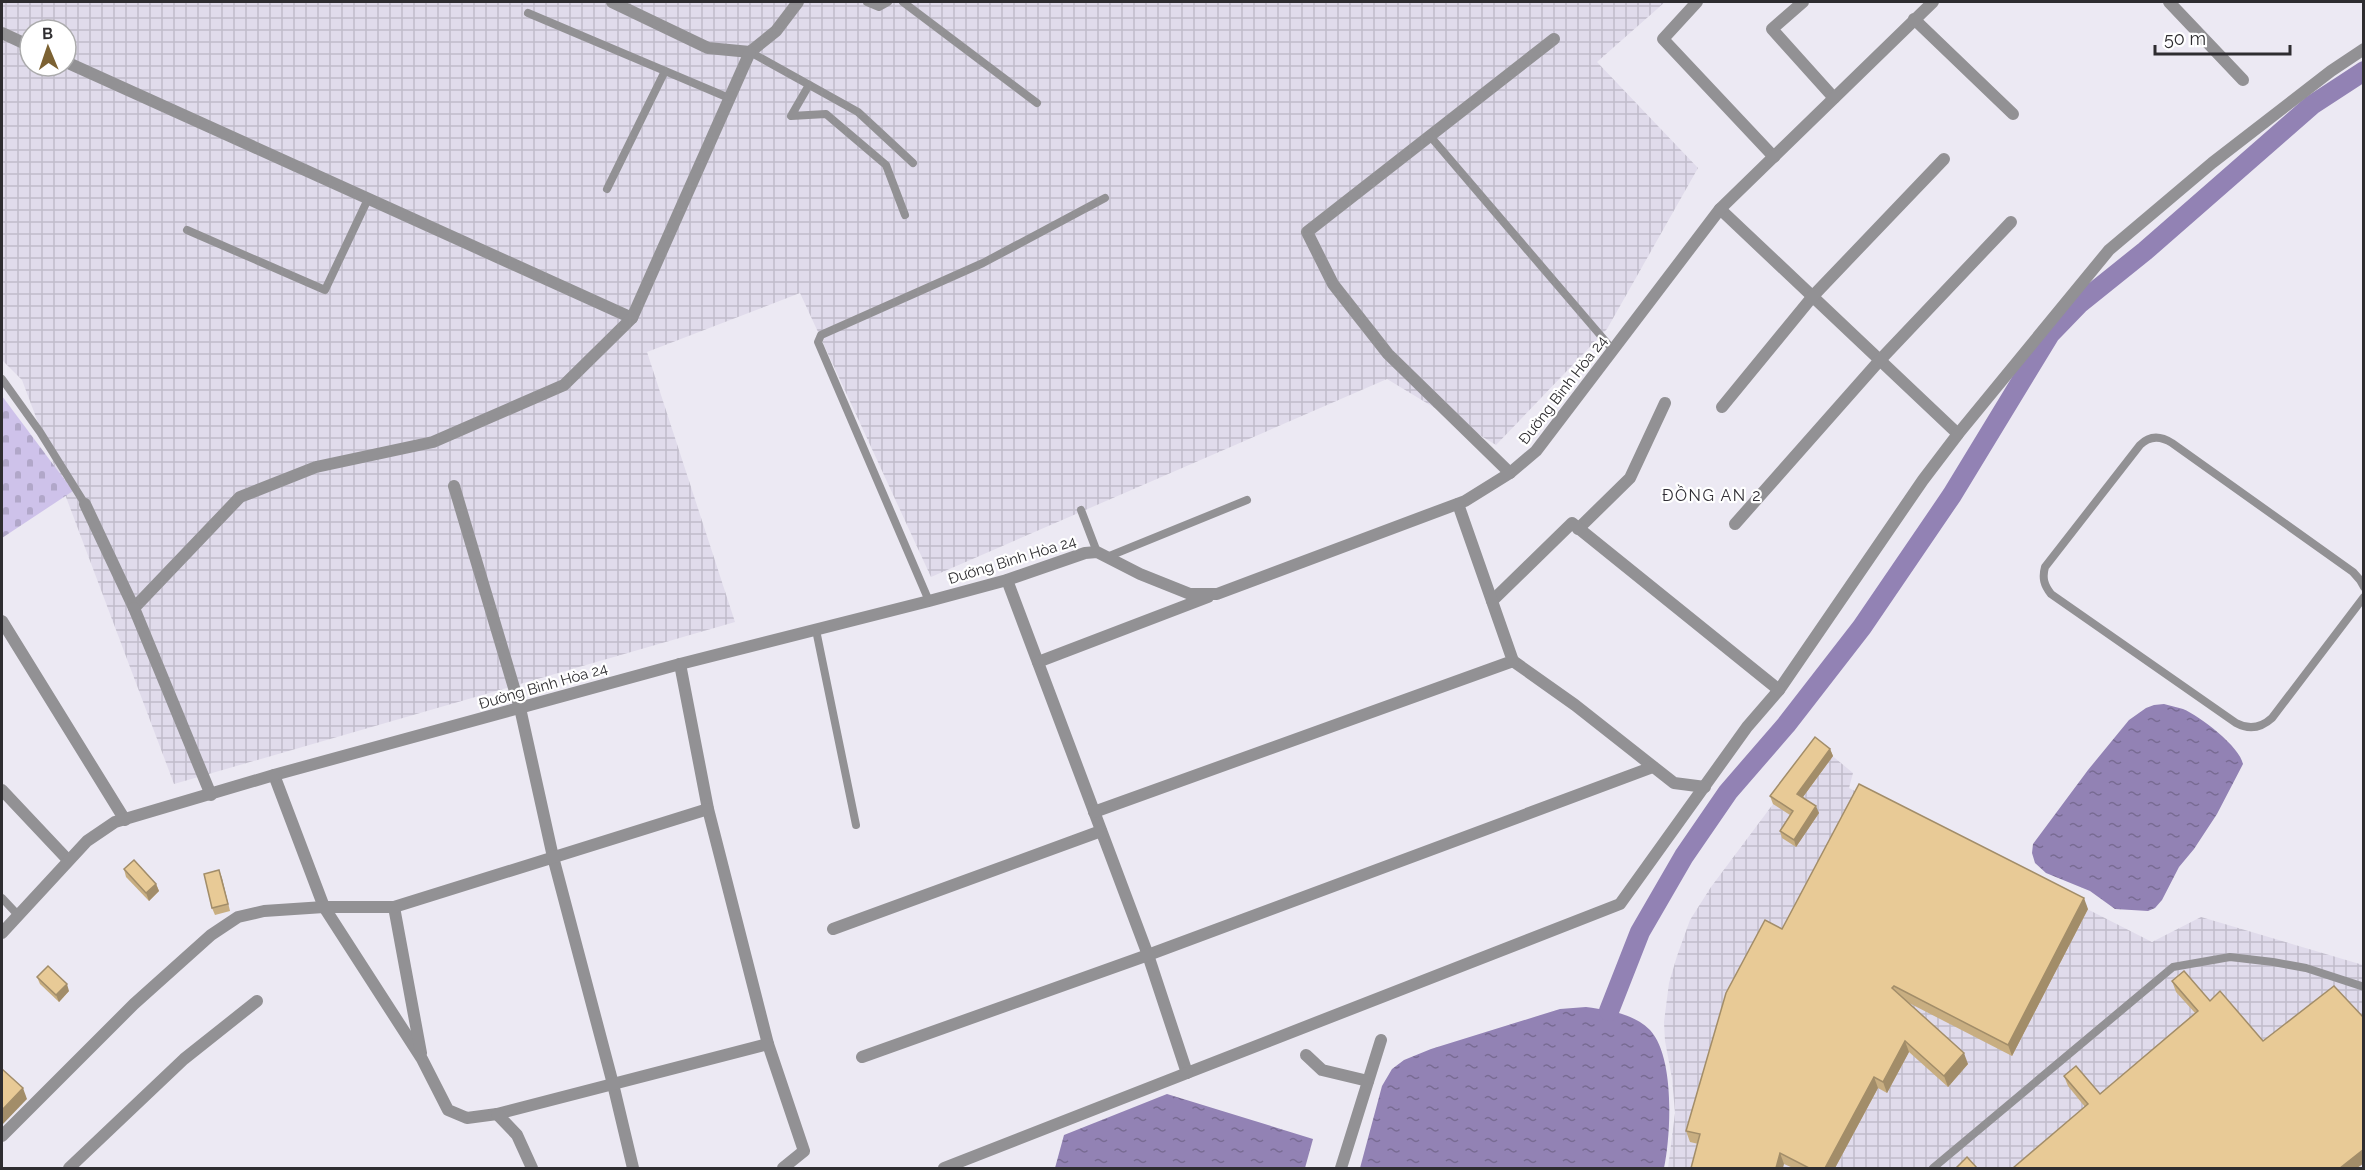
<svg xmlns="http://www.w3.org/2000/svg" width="2365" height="1170" font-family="Raleway,sans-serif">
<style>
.industrial{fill:url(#industrial-grid);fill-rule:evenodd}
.cemetery{fill:url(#cemetery-stones)}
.water{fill:url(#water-ripples)}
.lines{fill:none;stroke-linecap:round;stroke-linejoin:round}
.canal{stroke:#9282b4;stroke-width:20}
.service{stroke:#929194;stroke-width:8}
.minor{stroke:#929194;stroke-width:12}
.wall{fill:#c8ae81}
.shaded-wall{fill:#a28d69}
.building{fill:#e8ca96;stroke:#a28d69;stroke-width:1.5}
.labels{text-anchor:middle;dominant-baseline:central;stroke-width:4.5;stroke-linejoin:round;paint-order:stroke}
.street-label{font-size:15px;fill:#2e2d30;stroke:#fff}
.neighbourhood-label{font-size:16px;letter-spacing:1.5px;fill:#302e35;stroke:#fff}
</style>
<defs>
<pattern id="industrial-grid" width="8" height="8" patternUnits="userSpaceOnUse" patternTransform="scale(1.5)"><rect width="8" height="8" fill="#e0dbeb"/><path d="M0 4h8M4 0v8" fill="none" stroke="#c0bcca"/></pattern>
<pattern id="cemetery-stones" width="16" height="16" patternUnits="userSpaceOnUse" patternTransform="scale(1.5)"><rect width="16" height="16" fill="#cec2ea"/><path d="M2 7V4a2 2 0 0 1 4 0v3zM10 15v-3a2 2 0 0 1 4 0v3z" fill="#b1a7c9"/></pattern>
<pattern id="water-ripples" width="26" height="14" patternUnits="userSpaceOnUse" patternTransform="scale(1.5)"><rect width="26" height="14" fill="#9282b4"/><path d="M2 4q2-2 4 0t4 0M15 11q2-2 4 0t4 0" fill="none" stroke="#786b93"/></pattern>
</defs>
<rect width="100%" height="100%" fill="#ece9f3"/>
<!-- industrial -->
<g class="industrial">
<path d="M2,2H1665L1597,62L1698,168L1607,329L1496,445L1387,379L931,577L800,293L647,352L735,622L174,784L22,380L2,360ZM30,30H66V66H30Z"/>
<path d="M1818,744L1853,773L1849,788L2152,942L2201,917L2363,965V1168H1668L1675,1113L1672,1078L1665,1041L1664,1022L1669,983L1677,956L1690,920L1711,887Z"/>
</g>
<!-- cemetery -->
<path class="cemetery" d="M2,396L73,491L2,538Z"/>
<!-- water -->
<g class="water">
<path d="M2164,704C2170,706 2177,707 2183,709C2200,716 2240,747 2243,764L2217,814L2194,849L2179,867L2162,900L2155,908L2148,911L2115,909L2090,891L2046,873L2035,863L2032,853L2033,844L2088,770L2129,720L2146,708L2154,705Z"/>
<path d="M1586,1007C1608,1010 1633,1013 1650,1030C1675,1057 1671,1134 1664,1168H1360L1382,1086L1392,1069L1404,1060L1431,1049L1560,1009Z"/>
<path d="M1167,1094L1313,1139L1305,1168H1055L1064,1135Z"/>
</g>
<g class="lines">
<!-- canal -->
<path class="canal" d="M1609,1011L1640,932L1684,856L1728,792L1786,725L1862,627L1952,495L2050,334L2079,304L2145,251L2312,105L2364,71"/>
<!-- service -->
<g class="service">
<path d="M867,2L879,7L888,2"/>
<path d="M903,2L1037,103"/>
<path d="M528,13L729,98"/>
<path d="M750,52L858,112L913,163"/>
<path d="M809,85L791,116L826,114L886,165L905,215"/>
<path d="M1430,136L1613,350"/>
<path d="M607,189L665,71"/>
<path d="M187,230L325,290L368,199"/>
<path d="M2,379L40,432L85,504"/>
<path d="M1081,510L1097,552"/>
<path d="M1107,557L1247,500"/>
<path d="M2364,587L2360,580L2353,572L2172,443C2161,436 2150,435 2140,445L2045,567C2042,578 2044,585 2051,594L2236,723C2249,730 2261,728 2272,718L2364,597"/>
<path d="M929,601L818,342L821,335L983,263L1105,198"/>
<path d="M816,630L856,825"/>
<path d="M2,898L18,915"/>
<path d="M1933,1168L2173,967L2230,957L2273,962L2306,968L2364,987"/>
</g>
<!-- minor -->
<g class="minor">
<path d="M612,2L708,48L750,52L776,31L798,2"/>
<path d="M1697,2L1663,39L1774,157"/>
<path d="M1803,2L1772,29L1834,98"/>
<path d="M2169,2L2243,80"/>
<path d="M1914,19L2013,114"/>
<path d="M2,33L30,46"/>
<path d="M66,62L632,318L750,52"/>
<path d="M1720,209L1958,434"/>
<path d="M1722,407L1813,296L1944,159"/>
<path d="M1510,473L1388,354L1333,284L1307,232L1554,39"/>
<path d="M454,486L520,708L553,857L613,1084L633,1168"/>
<path d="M85,504L134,608L240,497L316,467L433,442L564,385L632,318"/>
<path d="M1735,524L1880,360L2011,222"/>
<path d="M1578,529L1630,478L1665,403"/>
<path d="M1007,580L1148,955L1187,1073L1620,904L1747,727L1779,690L1923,480L1958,434L2109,250L2212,163L2331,71L2364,49"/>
<path d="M1492,601L1572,523L1779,690"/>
<path d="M134,608L211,795"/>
<path d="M2,621L125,820"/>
<path d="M1513,661L1575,705L1674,783L1705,787"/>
<path d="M1038,662L1208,597"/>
<path d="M680,664L708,809L768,1044L804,1151L783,1168"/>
<path d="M274,775L324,907L422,1059L448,1110L467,1118L497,1114L768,1044"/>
<path d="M2,790L68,860"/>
<path d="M1094,812L1513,661L1458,504"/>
<path d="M394,907L421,1053"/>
<path d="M833,929L1101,831"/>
<path d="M2,933L87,841L115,822L274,775L680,664L929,601L1007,580L1085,553L1097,552L1140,574L1190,594H1217L1465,501L1510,473L1536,451L1720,209L1933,2"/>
<path d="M1306,1055L1322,1070L1368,1081"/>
<path d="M862,1057L1148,955L1653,767"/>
<path d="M497,1114L517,1135L532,1168"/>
<path d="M2,1136L134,1004L211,935L238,917L264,911L324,907H394L708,809"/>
<path d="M69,1168L184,1059L257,1001"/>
<path d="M944,1168L1187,1073"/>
<path d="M1341,1168L1381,1040"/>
</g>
</g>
<!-- wall -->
<g class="wall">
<path d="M1830,749L1833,756L1803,797L1819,813L1796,847L1782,838L1780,831L1790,815L1773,804L1770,796Z"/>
<path d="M124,869L156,884L159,891L149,901L126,877Z"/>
<path d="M219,870L230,911L215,915L212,908Z"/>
<path d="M2088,909L2012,1056L1909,1003L1968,1064L1948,1087L1909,1052L1887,1093L1878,1088L1835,1168H1793L1784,1164L1690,1142L1686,1131L1782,929Z"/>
<path d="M37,977L69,991L59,1002L40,984Z"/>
<path d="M2172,981L2210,1001L2263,1041L2364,1018V1163L2357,1168L2085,1107L2068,1086L2064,1076L2100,1094L2195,1013L2176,992Z"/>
</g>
<!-- shaded-wall -->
<g class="shaded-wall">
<path d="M1830,749L1833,756L1800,801L1797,794Z"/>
<path d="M1816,806L1819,813L1796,847L1794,840Z"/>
<path d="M219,870L222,878L230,911L228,904Z"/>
<path d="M156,884L159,891L149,901L146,893Z"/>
<path d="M2084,898L2088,909L2012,1056L2008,1045Z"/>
<path d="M67,984L69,991L59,1002L56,995Z"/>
<path d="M1905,1041L1909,1052L1887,1093L1883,1082Z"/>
<path d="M1964,1053L1968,1064L1948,1087L1944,1076Z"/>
<path d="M1874,1077L1878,1088L1835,1168H1825Z"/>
<path d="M23,1088L27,1099L2,1125V1110Z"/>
<path d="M2364,1149V1163L2357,1168H2340Z"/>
<path d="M1780,1153L1784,1164L1783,1168H1776Z"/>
</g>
<!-- building -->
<g class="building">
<path d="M1815,737L1830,749L1797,794L1816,806L1794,840L1780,831L1793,811L1770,796Z"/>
<path d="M1859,784L2084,898L2008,1045L1894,986L1892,988L1964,1053L1944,1076L1905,1041L1883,1082L1874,1077L1825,1168H1809L1780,1153L1776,1168H1691L1700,1134L1686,1131L1726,993L1765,920L1782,929Z"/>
<path d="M134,860L156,884L146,893L124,869Z"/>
<path d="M219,870L228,904L212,908L204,874Z"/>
<path d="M48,966L67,984L56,995L37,977Z"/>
<path d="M2184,971L2210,1001L2220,991L2263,1041L2334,986L2364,1018V1149L2340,1168H2013L2088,1104L2064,1076L2076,1066L2100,1094L2198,1011L2172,981Z"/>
<path d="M2,1069L23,1088L2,1110Z"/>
<path d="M1967,1157L1977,1168H1956Z"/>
</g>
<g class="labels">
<!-- street labels -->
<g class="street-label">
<text transform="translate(1563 390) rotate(-52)">Đường Bình Hòa 24</text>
<text transform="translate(1012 560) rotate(-17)">Đường Bình Hòa 24</text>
<text transform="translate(543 686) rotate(-16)">Đường Bình Hòa 24</text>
</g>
<!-- neighbourhood labels -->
<g class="neighbourhood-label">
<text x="1712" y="495">ĐỒNG AN 2</text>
</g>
</g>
<!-- border -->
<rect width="2365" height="1170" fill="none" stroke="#2e2d30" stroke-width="6"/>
<!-- north arrow -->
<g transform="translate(48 48) rotate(358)"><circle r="28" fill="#ffffff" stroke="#ababac" stroke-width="1.5"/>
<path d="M0-4.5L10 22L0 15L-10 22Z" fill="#7c6233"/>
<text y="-9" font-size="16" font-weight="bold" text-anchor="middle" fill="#2e2d30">B</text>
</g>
<!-- scale -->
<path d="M2155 45v9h135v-9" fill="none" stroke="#2e2d30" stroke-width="3"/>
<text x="2164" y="45" font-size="18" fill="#2e2d30" stroke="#ffffff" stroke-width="4.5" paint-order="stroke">50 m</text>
</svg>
